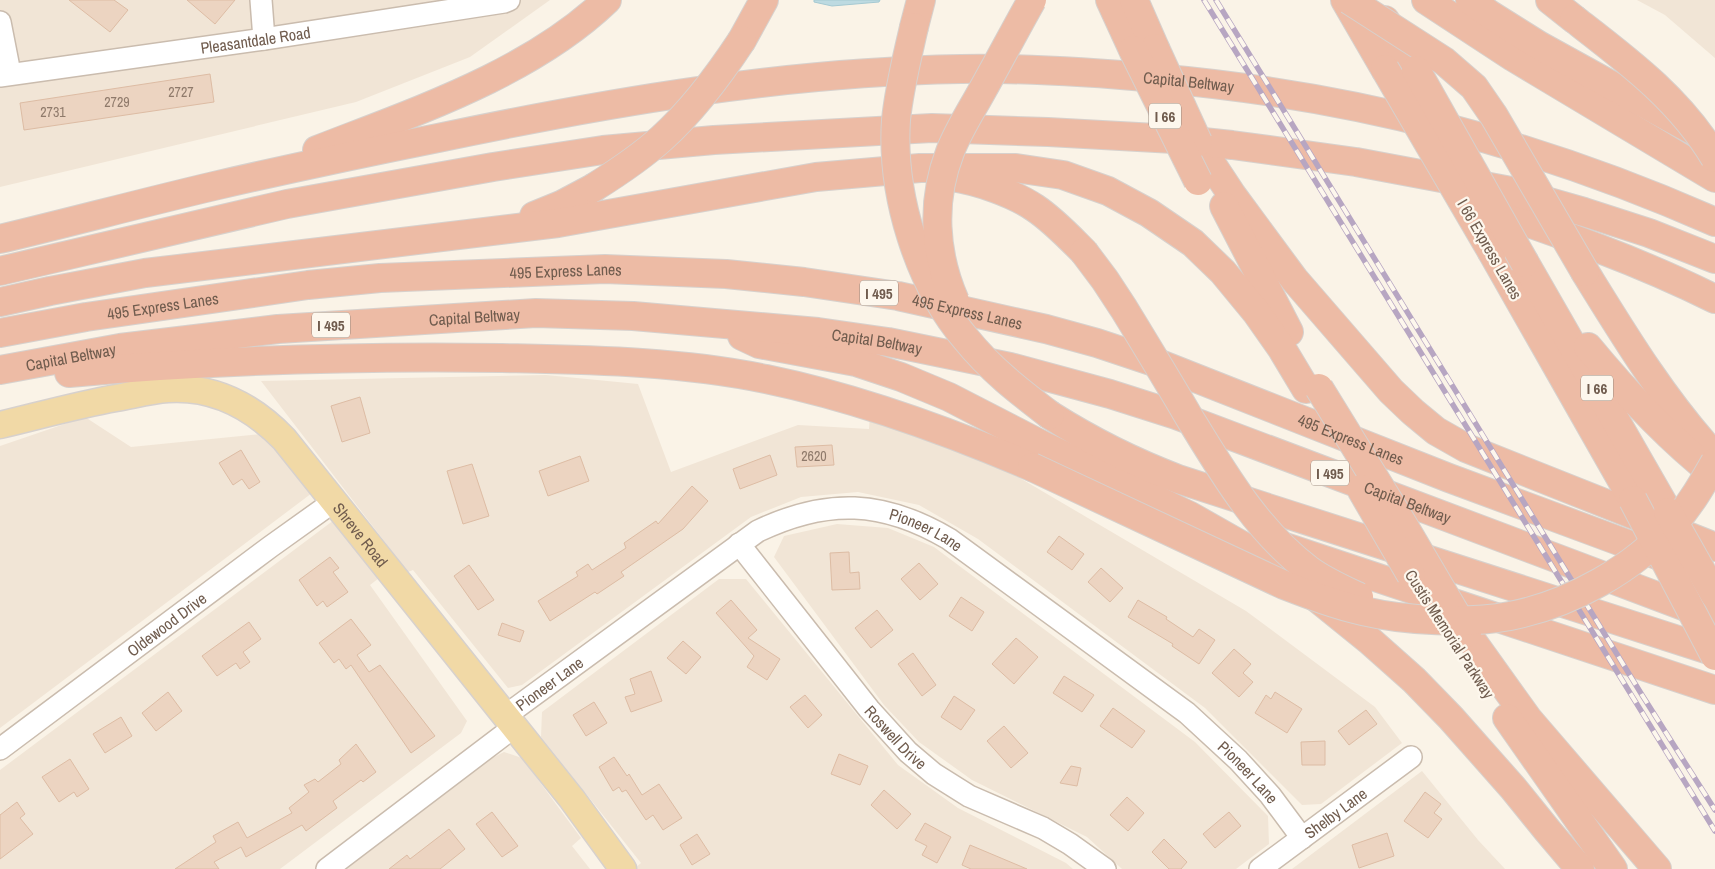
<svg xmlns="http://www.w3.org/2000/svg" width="1715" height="869" font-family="'Archivo Narrow',sans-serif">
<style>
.residential{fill:#f1e5d6}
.water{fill:#bddae1;stroke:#a5c9d2}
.building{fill:#ecd4c1;stroke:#ddbca4}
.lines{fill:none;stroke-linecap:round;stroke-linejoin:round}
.minor-casing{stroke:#cabcae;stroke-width:24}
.major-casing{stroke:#d7d1cd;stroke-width:29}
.highway-casing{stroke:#d7d1cd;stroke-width:30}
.minor{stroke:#fff;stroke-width:21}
.major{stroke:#f1d9a6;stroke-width:26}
.highway{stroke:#edbba5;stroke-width:28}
.rail-casing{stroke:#b7a6c2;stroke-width:5.5}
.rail{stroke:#fdf7ed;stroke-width:4;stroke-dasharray:11;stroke-linecap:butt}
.highway-bridge-casing{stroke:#d7d1cd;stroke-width:30;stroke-linecap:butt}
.highway-bridge{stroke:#edbba5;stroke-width:28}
.labels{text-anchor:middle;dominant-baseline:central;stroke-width:4.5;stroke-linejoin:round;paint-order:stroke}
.number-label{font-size:14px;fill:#8f7a6b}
.shield{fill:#fdf7ed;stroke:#9a8a7e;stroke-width:1}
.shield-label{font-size:15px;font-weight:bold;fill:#705c4e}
.street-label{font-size:16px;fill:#705c4e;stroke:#fdf7ed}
</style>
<rect width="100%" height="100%" fill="#faf3e7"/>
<!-- residential -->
<g class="residential">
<path d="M0,0H550L470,57L356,102L0,187Z"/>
<path d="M1637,0H1715V58L1665,15Z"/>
<path d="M546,375L638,384L671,472L798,425L869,429L870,413L969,448L1246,611L1375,707L1402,743L1321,804L1302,805L1205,708L978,539L919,505L858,492L801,497L751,517L522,685L508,688L413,570L408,572L261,381Z"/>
<path d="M85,417L131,447L272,433L316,490L0,728V446Z"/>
<path d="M338,517L383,575L370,585L467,721L461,733L280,869H0V770Z"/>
<path d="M837,524L888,528L934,547L1195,742L1268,816L1269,844L1236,869H1122L1087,837L972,780L919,742L884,705L774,557L784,536Z"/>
<path d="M719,579H746L898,765L958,808L1066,863L1073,869H634L641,863L541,737L542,712Z"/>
<path d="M504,752L522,758L581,838L572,846L590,869H346L492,758Z"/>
<path d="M1422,771L1478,840L1505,869H1292Z"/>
</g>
<!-- water -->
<path class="water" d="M814,0H880L879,2L832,6L814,2Z"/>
<!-- building -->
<g class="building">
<path d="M69,0H114L128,10L110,32Z"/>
<path d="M187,0H235L215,24Z"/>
<path d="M210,74L214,102L24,130L20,103Z"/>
<path d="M360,397L370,433L342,442L331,406Z"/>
<path d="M832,445L834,465L797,467L795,447Z"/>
<path d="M241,450L260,482L249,489L242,479L233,485L219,463Z"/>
<path d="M770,455L777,475L740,489L733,469Z"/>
<path d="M580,456L589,481L548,496L539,471Z"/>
<path d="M472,464L489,516L463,524L447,471Z"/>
<path d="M692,486L708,501L683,529L621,572L624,576L597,594L595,592L550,621L538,601L578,576L576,572L588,564L592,570L626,548L624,543L656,521L658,524Z"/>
<path d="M1059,536L1084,554L1072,570L1047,552Z"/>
<path d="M849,552L850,573L859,572L860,589L832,590L830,553Z"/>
<path d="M330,557L339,568L333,572L348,592L327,607L323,601L317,606L299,580Z"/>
<path d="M919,563L938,584L920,600L901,579Z"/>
<path d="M469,565L494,600L478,610L454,576Z"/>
<path d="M1101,568L1123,588L1110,602L1088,582Z"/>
<path d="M961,597L984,612L972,631L949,616Z"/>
<path d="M731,600L757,630L748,638L780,659L767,680L747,667L754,656L716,613Z"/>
<path d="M1138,600L1167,617L1166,619L1193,637L1199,629L1215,640L1199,664L1172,646L1173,644L1128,617Z"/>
<path d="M877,610L893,630L871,648L855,628Z"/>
<path d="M351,619L371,645L357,655L369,672L380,665L435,736L411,753L351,665L346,669L339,659L334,663L319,643Z"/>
<path d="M249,622L261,639L243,652L250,662L240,669L236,663L217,676L202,656Z"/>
<path d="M502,623L524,631L520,642L498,635Z"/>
<path d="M1016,638L1038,657L1014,684L992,664Z"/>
<path d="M683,641L701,657L686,674L667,658Z"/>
<path d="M1234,649L1251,664L1243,673L1253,682L1239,697L1212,673Z"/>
<path d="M913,653L936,685L922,696L898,664Z"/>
<path d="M651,671L662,701L631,712L625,697L635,694L630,679Z"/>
<path d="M1064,676L1094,695L1082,712L1053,693Z"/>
<path d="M168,692L182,711L156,731L142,713Z"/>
<path d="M1275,692L1302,709L1287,733L1255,713L1266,695L1271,699Z"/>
<path d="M805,695L822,715L808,728L790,707Z"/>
<path d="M954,696L975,710L961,730L941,717Z"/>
<path d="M594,702L607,723L586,736L573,715Z"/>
<path d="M1113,708L1145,731L1132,748L1100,726Z"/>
<path d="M1366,710L1377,724L1349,745L1338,731Z"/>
<path d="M121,717L132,736L105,753L93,734Z"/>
<path d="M1004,726L1028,753L1011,768L987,741Z"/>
<path d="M1325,741V765H1302L1301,742Z"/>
<path d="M356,744L376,772L363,782L361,780L333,801L337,808L306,831L302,825L246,857L241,847L214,862L219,869H175L216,842L213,836L238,822L247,838L292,813L289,808L309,792L304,785L315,779L318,782L341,764L339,760Z"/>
<path d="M839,754L868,766L860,785L831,774Z"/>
<path d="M614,757L627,776L629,774L642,795L659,784L682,818L663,830L653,815L646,820L626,790L622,792L619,787L613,791L599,767Z"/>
<path d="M70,759L89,789L77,797L74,792L59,802L42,777Z"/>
<path d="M1071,766L1081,768L1077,786L1060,783Z"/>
<path d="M884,790L911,814L897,829L871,805Z"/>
<path d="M1425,792L1441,804L1434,813L1442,819L1428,838L1404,821Z"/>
<path d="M1127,797L1144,813L1128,831L1110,815Z"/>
<path d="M17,802L25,814L20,818L33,834L0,859V815Z"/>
<path d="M492,812L518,846L502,857L476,824Z"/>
<path d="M1229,812L1241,826L1215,848L1203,834Z"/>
<path d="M925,823L951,837L937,863L922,855L927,846L915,840Z"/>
<path d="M449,829L465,849L440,869H389L407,855L410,859Z"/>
<path d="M1387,833L1394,856L1359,868L1352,845Z"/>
<path d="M697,834L710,854L692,865L680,845Z"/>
<path d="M1164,839L1187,862L1181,869H1169L1152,852Z"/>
<path d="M970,845L1027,869H971L962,865Z"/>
</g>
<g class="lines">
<!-- minor casing -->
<g class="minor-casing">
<g id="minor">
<path d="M261,0L264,39"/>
<path d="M0,22L10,73"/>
<path id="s1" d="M0,76L264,39L504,2L509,0"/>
<path id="s2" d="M739,544L869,709L908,752L934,774L969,796L1043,828L1070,844L1105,869"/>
<path id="s3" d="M505,716L758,531C827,498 883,500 949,539L1187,713L1238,760L1270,795L1302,838"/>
<path id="s4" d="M0,749L270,547L333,502"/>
<path d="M327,869L514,727"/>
<path id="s5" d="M1260,869L1411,757"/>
</g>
</g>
<!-- major casing -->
<g class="major-casing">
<g id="major">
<path id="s6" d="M0,425C38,416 77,405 116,398C133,395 151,390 168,389C214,386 253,407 284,439L572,799L623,869"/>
</g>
</g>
<!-- highway casing -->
<g class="highway-casing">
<g id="highway">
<path d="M1110,0L1133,50"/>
<path d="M1134,0L1155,48"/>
<path d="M1345,0L1385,69"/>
<path d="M1426,0L1513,57L1715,178"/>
<path d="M1470,0L1489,14L1540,46L1696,132"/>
<path d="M1550,0L1574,19"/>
<path d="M1385,20L1416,70"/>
<path d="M914,27L921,0"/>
<path d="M742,40L764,0"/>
<path d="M1201,148L1232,195L1294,279L1391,391L1413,412L1436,431L1466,448L1715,547"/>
<path d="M317,150C414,112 530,74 607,0"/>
<path d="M951,177C978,181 1013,193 1035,208C1053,220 1068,236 1084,252"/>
<path d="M1224,206L1289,332"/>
<path d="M1479,206C1559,233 1639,261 1715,299"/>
<path d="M534,216L561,205L593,188"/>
<path id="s7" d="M0,239C71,222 142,203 214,186C288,169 363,153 438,138C610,102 784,72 961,69C1026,68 1090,72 1155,78C1352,95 1534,142 1715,222"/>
<path d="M1492,252L1633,500"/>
<path d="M1525,263L1668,512"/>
<path d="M0,271L287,204L493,167L603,150L714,140L932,128L1048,132L1174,139L1232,145L1356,162L1511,191L1584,212L1649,233L1715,259"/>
<path d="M1585,272C1624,335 1662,398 1712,453"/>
<path d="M0,302L50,291L145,273L558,223L816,177L920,168H1016L1063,175L1108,191L1149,213L1193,243L1223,272L1256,312L1282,349L1306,389"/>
<path id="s8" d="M0,333L86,317L308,285L380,278L605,269L726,274L804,282L898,296L1046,329L1097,343L1160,364L1449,478L1665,558"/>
<path d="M742,336L759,344L856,362L901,377L949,397L1046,447L1190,516L1264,558L1285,572L1369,640L1414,680L1451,718L1513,788L1547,830L1580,869"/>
<path d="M1588,347C1626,393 1668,438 1715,475"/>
<path id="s9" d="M0,370L120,348L278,329L536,313L633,316L818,332L888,342L1010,367L1110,394L1176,415L1715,618"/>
<path d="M69,373C213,360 357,356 502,358C590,360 679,361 766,379C858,398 946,430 1032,467"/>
<path d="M1050,415C1091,441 1133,462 1178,479L1715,652"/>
<path d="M1279,545L1715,690"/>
<path d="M1470,638L1528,719L1657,869"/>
<path d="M1507,718L1613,869"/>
</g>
</g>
<!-- minor -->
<use href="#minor" class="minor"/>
<!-- major -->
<use href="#major" class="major"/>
<!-- highway -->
<use href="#highway" class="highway"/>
<!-- rail casing -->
<g class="rail-casing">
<g id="rail">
<path d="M1204,0L1715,831"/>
<path d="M1216,0L1642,695L1715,810"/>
</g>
</g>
<!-- rail -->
<use href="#rail" class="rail"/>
<!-- highway-bridge casing -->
<g class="highway-bridge-casing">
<g id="highway-bridge">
<path d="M1349,0L1444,61L1474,87L1494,116L1585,272"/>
<path d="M1574,19C1627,60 1680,99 1715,158"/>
<path d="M914,27C907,58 899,89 896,120C891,194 918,283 966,339C990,369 1020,392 1050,415"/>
<path d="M1155,48L1198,142"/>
<path d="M1133,50L1198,181"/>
<path d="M1385,69L1492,252"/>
<path d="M1416,70L1525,263"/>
<path d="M593,188C617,173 641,157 662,138C693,110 719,75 742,40"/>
<path d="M1084,252L1105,280L1124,309C1146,345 1168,381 1189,417C1222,471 1257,531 1309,570C1324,581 1342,589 1359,597"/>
<path d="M955,301C934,253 931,201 950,152C958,131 971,111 982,91C999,61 1015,30 1032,0"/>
<path d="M1319,388L1401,521L1467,633"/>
<path d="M1032,467L1284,585C1310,595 1336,605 1363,611C1406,621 1467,624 1510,616C1571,604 1634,569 1675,522C1691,504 1703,483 1715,462"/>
<path d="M1361,489L1411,575"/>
<path d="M1633,500L1715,656"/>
<path d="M1668,512L1715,595"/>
</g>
</g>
<!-- highway-bridge -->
<use href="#highway-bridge" class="highway-bridge"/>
</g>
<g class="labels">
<!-- number labels -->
<g class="number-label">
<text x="181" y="92">2727</text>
<text x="117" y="102">2729</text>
<text x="53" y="112">2731</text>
<text x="814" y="456">2620</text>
</g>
<!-- shield labels -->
<g class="shield">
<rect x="1149" y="103.5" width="32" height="25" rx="4"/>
<rect x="860" y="280.5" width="38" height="25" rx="4"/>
<rect x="312" y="312.5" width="38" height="25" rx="4"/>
<rect x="1581" y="375.5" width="32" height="25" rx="4"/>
<rect x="1311" y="460.5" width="38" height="25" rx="4"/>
</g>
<g class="shield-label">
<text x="1165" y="116">I 66</text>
<text x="879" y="293">I 495</text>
<text x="331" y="325">I 495</text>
<text x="1597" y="388">I 66</text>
<text x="1330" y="473">I 495</text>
</g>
<!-- street labels -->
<g class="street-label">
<text stroke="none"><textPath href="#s1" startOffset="258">Pleasantdale Road</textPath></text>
<text stroke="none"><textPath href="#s7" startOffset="1206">Capital Beltway</textPath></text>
<text transform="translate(1490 249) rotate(60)">I 66 Express Lanes</text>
<text stroke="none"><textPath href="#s8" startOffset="570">495 Express Lanes</textPath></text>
<text stroke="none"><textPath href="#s8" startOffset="165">495 Express Lanes</textPath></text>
<text stroke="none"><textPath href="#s8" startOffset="975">495 Express Lanes</textPath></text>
<text stroke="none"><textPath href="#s9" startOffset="478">Capital Beltway</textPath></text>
<text stroke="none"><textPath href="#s9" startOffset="882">Capital Beltway</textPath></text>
<text stroke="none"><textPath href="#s9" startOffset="72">Capital Beltway</textPath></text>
<text stroke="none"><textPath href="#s8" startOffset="1380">495 Express Lanes</textPath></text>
<text stroke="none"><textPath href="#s9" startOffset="1438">Capital Beltway</textPath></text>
<text stroke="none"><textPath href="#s3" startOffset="489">Pioneer Lane</textPath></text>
<text stroke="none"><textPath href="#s6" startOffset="425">Shreve Road</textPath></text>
<text stroke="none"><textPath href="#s4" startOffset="208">Oldewood Drive</textPath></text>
<text transform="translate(1450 634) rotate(57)">Custis Memorial Parkway</text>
<text stroke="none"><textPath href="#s3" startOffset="55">Pioneer Lane</textPath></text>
<text stroke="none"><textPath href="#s2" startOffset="249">Roswell Drive</textPath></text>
<text stroke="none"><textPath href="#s3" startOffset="894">Pioneer Lane</textPath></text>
<text stroke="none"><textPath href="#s5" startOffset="94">Shelby Lane</textPath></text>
</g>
</g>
</svg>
